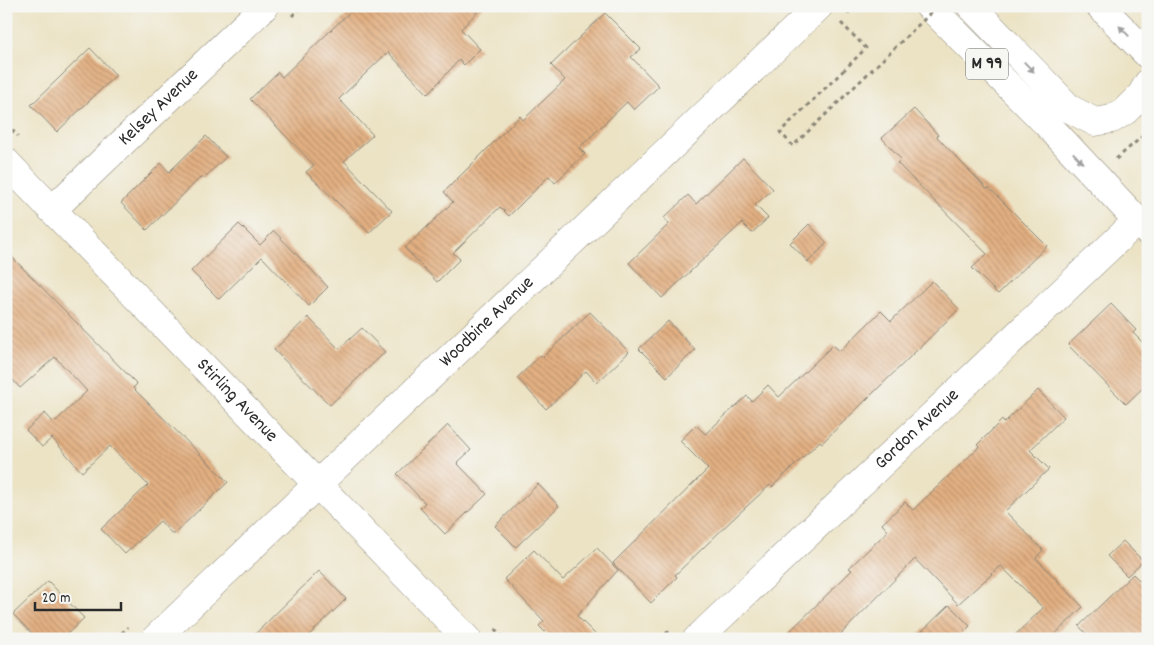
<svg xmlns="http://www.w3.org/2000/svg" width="1154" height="645" font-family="Dekko,sans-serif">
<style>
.building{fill:url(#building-back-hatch)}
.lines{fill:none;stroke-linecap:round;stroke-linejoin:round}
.minor-casing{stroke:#8c8778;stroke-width:29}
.primary-casing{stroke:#8c8778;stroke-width:29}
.path{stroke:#8c8778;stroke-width:3;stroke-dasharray:4 4;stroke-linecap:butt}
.minor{stroke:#fff;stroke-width:28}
.primary{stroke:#fff;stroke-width:28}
.path-bridge{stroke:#8c8778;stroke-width:3;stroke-dasharray:4 4;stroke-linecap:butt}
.oneway{fill:#a0a0a0}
.labels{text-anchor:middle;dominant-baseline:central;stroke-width:4;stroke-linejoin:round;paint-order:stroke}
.shield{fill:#f6f6f2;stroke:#686867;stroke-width:1}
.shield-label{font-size:18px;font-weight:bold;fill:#2b2b2b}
.street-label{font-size:19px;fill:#2b2b2b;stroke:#f6f6f2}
</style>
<defs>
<pattern id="building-back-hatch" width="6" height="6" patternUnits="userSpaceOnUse" patternTransform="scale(1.25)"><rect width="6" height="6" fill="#e3b082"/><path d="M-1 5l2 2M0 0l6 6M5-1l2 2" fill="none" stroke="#b88f6b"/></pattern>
</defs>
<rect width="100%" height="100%" fill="#f6f6f2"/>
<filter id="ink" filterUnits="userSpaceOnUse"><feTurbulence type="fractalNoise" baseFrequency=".02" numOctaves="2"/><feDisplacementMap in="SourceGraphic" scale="10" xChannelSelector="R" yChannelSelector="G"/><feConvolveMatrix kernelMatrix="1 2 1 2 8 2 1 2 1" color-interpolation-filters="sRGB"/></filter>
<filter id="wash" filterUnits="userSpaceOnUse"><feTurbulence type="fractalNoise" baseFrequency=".0096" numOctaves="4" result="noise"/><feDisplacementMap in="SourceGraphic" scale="20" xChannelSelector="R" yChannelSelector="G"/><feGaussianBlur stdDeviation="1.12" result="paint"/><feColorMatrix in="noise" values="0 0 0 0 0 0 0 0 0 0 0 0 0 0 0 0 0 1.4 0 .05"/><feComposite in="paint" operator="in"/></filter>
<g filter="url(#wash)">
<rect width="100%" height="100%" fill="#ece3c5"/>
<g id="blocks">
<!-- building -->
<g class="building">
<path d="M356,6H483L461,29L480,49L464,65L459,60L428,94L388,52L339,99L373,135L344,161L392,211L369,233L306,172L314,165L250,99L278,72L282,77Z"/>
<path d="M605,13L641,49L631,57L659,86L634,110L627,102L579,148L585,154L555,183L549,176L509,216L500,207L453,253L460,259L437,282L405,248L453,202L444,192L520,116L523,120L565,80L551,65Z"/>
<path d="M90,48L116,75L57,132L31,105Z"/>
<path d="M914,109L938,135L937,137L987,189L989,188L1047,246L998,294L972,268L987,254L897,163L901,159L882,138Z"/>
<path d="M206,136L226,157L204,178L202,176L147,230L121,203L161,163L169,172Z"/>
<path d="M743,158L773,189L755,205L768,218L752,233L742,223L662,298L629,263L669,224L664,218L688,195L696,204Z"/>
<path d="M239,224L260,245L274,231L328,287L309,306L262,257L219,299L191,271Z"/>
<path d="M809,224L827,243L808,262L790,243Z"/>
<path d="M6,251L137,384L133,388L228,482L173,535L160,521L125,554L101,529L148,485L110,446L82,472L52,438L42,447L26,430L45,413L54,423L87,391L55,357L20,388L6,372Z"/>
<path d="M932,281L959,309L822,443L820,441L772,487L770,485L733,519L675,575L677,577L651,603L613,563L708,469L680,441L696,425L705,434L747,396L752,401L768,385L779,397L833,345L840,351L881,311L891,321Z"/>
<path d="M1111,304L1136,330L1133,333L1148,348V383L1126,404L1068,345Z"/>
<path d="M590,312L629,352L597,383L586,371L546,409L517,378L541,355L543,357Z"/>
<path d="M308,317L339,349L362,328L385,352L330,405L274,350Z"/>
<path d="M668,321L695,350L667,377L639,349Z"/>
<path d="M1038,390L1064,417L1030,450L1049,469L1005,511L1043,550L1036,558L1083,607L1050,639H1011L1043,608L1001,566L958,604L915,559L836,639H782L852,570L849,568L888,531L882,524L905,502L913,510L979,447L977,445L1002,420L1004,423Z"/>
<path d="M448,425L471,450L457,463L487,494L445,534L420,508L425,503L397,474Z"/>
<path d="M538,484L559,506L516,547L495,526Z"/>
<path d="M1123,541L1143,561L1127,576L1107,556Z"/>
<path d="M597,548L618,570L577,616L600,639H552L539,626L544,621L504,579L534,550L563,580Z"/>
<path d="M319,571L346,599L305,639H250Z"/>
<path d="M1133,574L1148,589V639H1091L1079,626Z"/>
<path d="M48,581L84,618L62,639H37L13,614Z"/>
<path d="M949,605L970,626L957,639H914Z"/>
</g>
</g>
</g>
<g filter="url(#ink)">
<use href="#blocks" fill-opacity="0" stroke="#8c8778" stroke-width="1"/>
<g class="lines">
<!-- minor casing -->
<g class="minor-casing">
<g id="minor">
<path id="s1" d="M6,162L467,639"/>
<path id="s2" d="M52,210L265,6"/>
<path id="s3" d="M155,639L819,6"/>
<path id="s4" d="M697,639L1137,221"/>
</g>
</g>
<!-- primary casing -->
<g class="primary-casing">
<g id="primary">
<path d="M929,6L1045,122L1148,232"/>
<path d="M971,6L1070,109L1095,122L1112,119L1125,111L1141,95L1148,83"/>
<path d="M1100,6L1148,55"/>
</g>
</g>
<!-- path -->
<g class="path">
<path d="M847,14L854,7"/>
<path d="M292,16L302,6"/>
<path d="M841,23L866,48L844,70"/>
<path d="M6,124L18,136"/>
<path d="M1116,159L1144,135"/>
<path d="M495,629L504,639"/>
<path d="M116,639L128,627"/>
<path d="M660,639L669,631"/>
</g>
<!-- minor -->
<use href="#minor" class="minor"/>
<!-- primary -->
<use href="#primary" class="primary"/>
<!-- path-bridge -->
<path class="path-bridge" d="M844,70L780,132L793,146L938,6"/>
</g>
<!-- one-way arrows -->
<defs><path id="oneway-solid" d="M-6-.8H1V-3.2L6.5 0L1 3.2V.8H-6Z" transform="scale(1.25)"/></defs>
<g class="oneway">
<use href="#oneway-solid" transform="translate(1124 31) rotate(-134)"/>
<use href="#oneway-solid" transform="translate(1029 67) rotate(46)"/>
<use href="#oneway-solid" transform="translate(1078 158) rotate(47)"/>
</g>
</g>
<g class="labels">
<!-- shield labels -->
<rect class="shield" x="966" y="48.5" width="42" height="31" rx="4"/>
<g class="shield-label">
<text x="987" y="64">M 99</text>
</g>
<!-- street labels -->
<g class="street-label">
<text stroke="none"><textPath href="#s2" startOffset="148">Kelsey Avenue</textPath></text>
<text stroke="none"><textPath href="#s3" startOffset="459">Woodbine Avenue</textPath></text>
<text stroke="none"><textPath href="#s1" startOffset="332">Stirling Avenue</textPath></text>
<text stroke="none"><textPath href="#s4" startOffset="304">Gordon Avenue</textPath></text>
</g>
</g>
<!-- margin -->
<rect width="1154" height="645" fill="none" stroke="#f6f6f2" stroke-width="25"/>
<!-- scale -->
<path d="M35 602v8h86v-8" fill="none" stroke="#2b2b2b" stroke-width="2.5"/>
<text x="42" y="602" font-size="15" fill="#2b2b2b" stroke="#f6f6f2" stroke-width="4" paint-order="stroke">20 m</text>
</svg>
